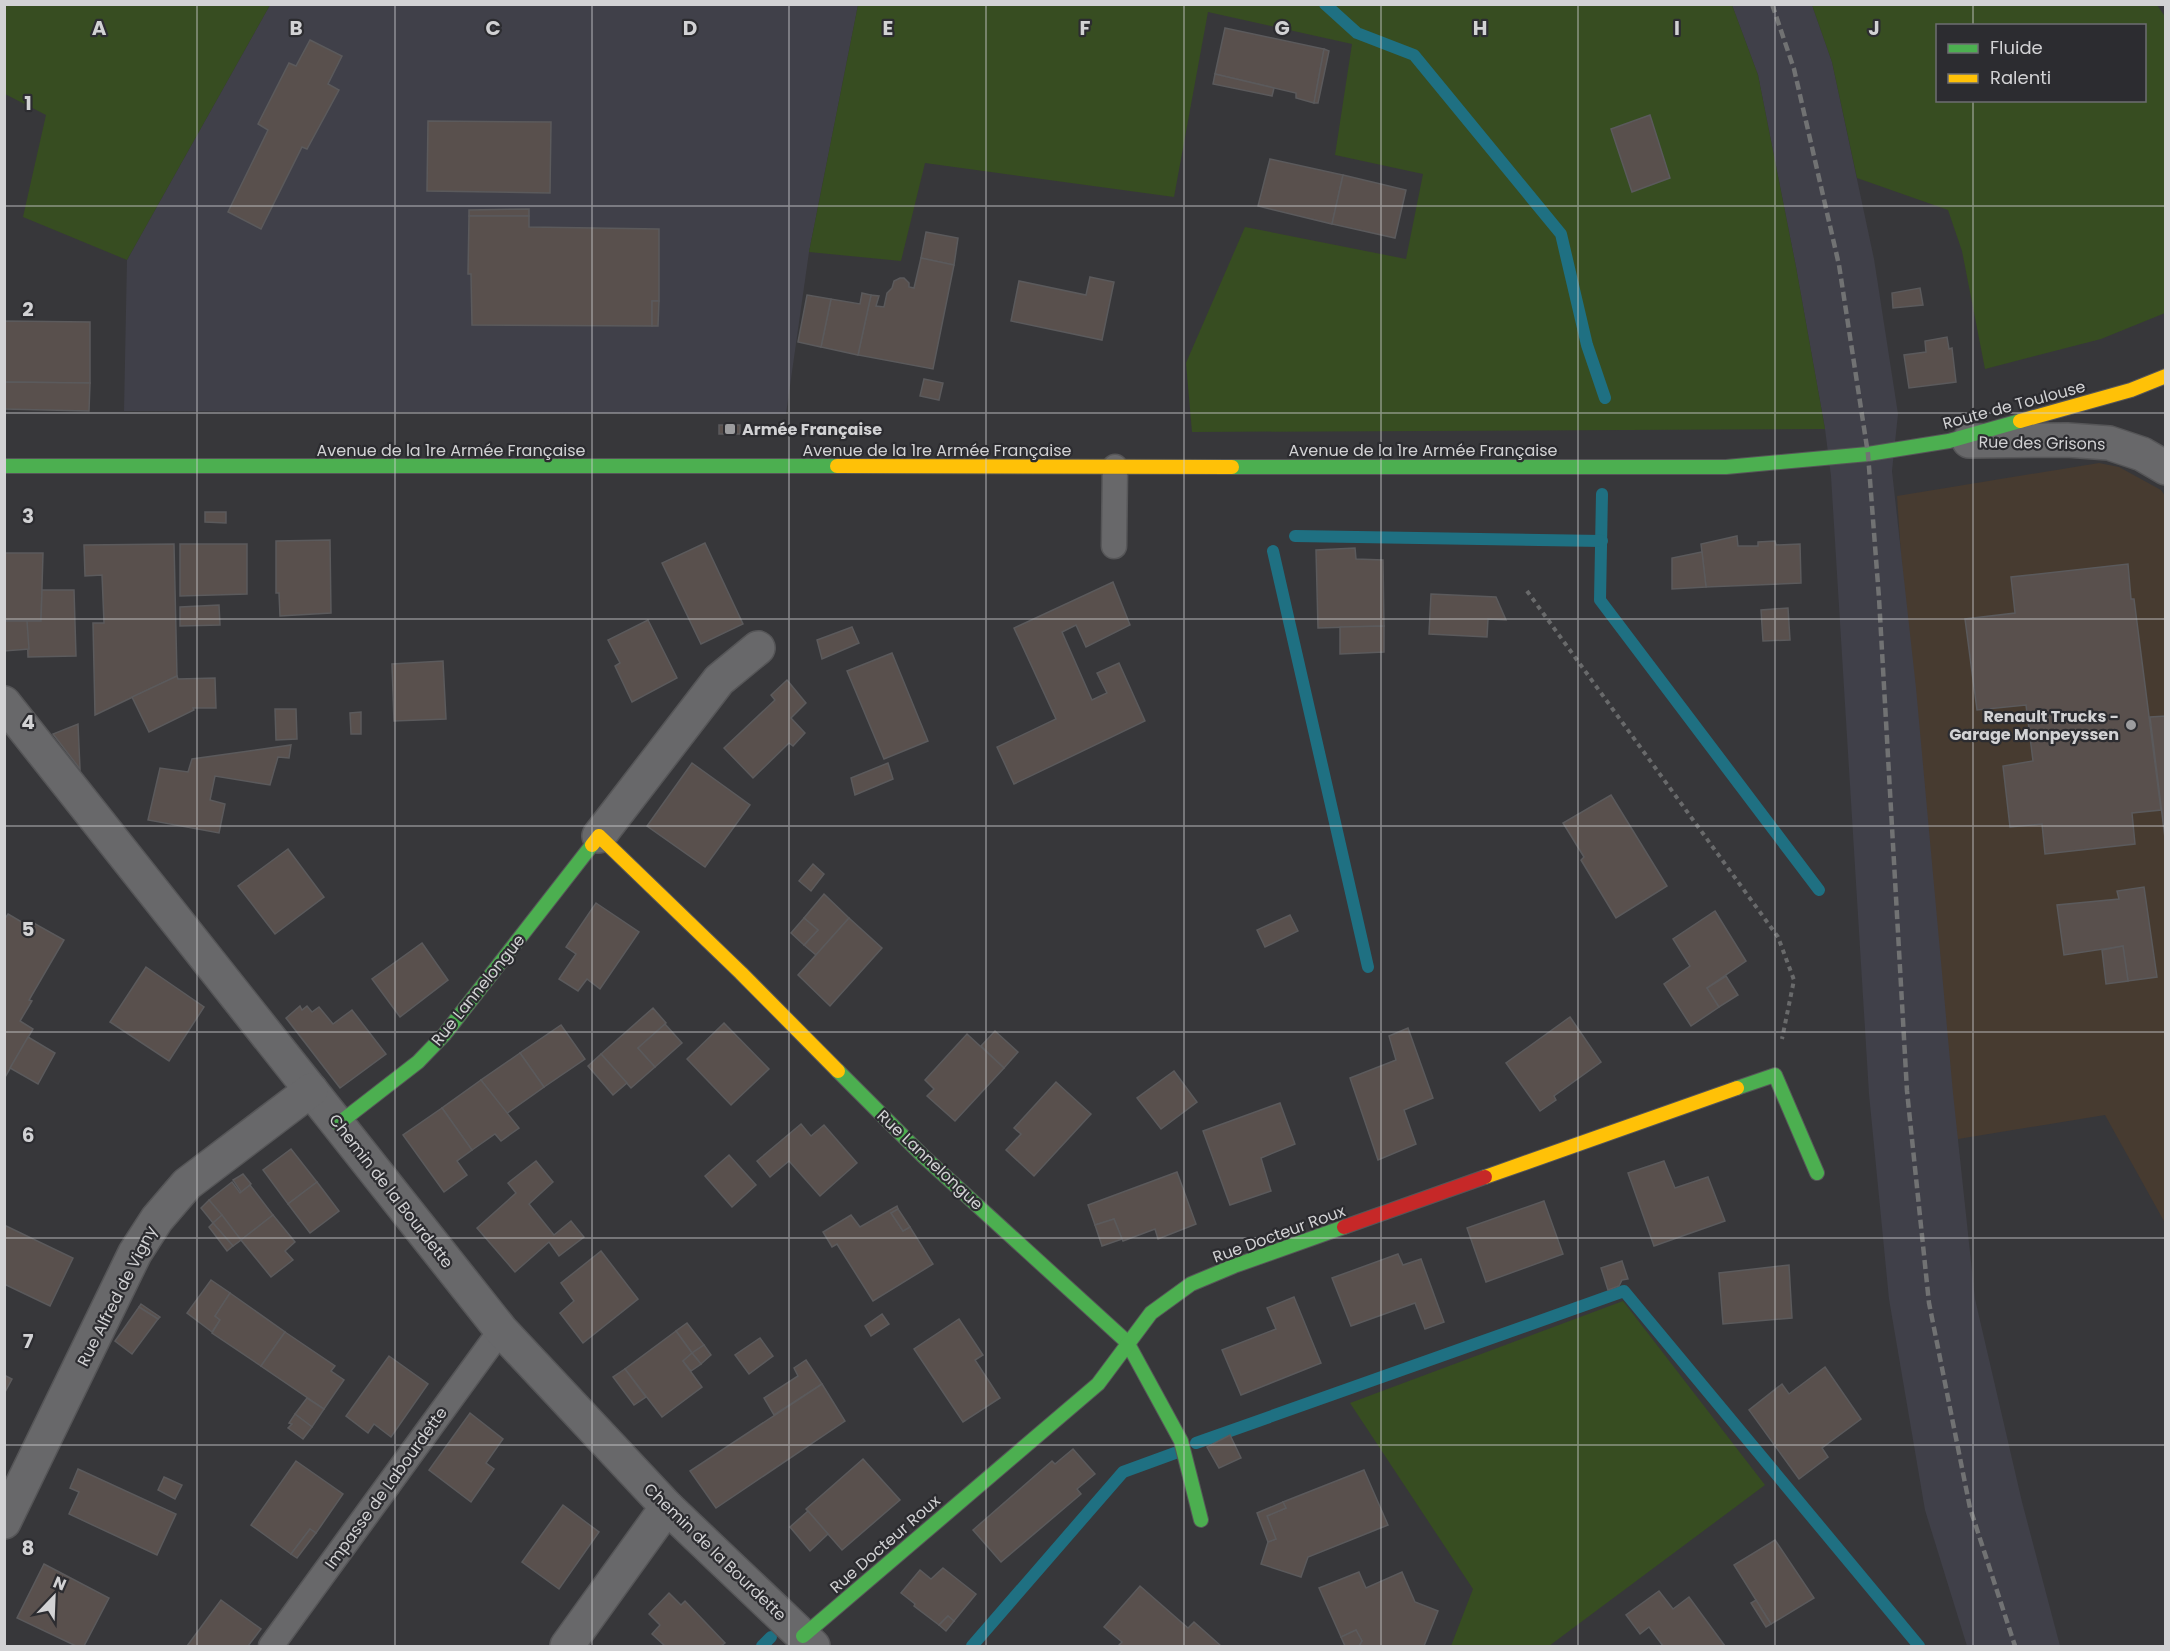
<svg xmlns="http://www.w3.org/2000/svg" width="2170" height="1651" font-family="Poppins,sans-serif">
<style>
.commercial{fill:#473b30}
.built{fill:#404049}
.green{fill:#374d21;fill-rule:evenodd}
.lines{fill:none;stroke-linecap:round;stroke-linejoin:round}
.stream{stroke:#1f7082;stroke-width:12}
.building{fill:#59504d;stroke:#5b5a5c;stroke-width:1.5}
.lane-casing{stroke:#565658;stroke-width:27}
.street-casing{stroke:#565658;stroke-width:36}
.fast-casing{stroke:#565658;stroke-width:16}
.slow-casing{stroke:#565658;stroke-width:16}
.jam-casing{stroke:#565658;stroke-width:16}
.path{stroke:#696a6b;stroke-width:4;stroke-dasharray:4.5 4.5;stroke-linecap:butt}
.lane{stroke:#68686a;stroke-width:24}
.street{stroke:#68686a;stroke-width:33}
.fast{stroke:#4caf50;stroke-width:14}
.slow{stroke:#ffc107;stroke-width:14}
.jam{stroke:#c62828;stroke-width:14}
.rail{stroke:#717273;stroke-width:4.5;stroke-dasharray:9 4.5;stroke-linecap:butt}
.grid{fill:none;stroke:#d2d2d4;stroke-width:1.5;stroke-opacity:0.55}
.poi-dot{fill:#9c9c9e;stroke:#2c2c30;stroke-width:2}
.labels{text-anchor:middle;dominant-baseline:central;stroke-width:4.5;stroke-linejoin:round;paint-order:stroke}
.street-label{font-size:16px;fill:#d2d2d4;stroke:#2c2c30}
.poi-label{font-size:16px;font-weight:bold;fill:#d2d2d4;stroke:#2c2c30;text-anchor:start}
.grid-label{font-size:20px;text-anchor:middle;font-weight:bold;fill:#d2d2d4;stroke:#2c2c30;stroke-width:4.5;stroke-linejoin:round;paint-order:stroke}
</style>
<rect width="100%" height="100%" fill="#37373a"/>
<!-- commercial -->
<path class="commercial" d="M2099,463L2119,467L2161,490L2165,496V1223L2105,1115L1940,1142L1897,496Z"/>
<!-- built -->
<g class="built">
<path d="M270,5H858L809,252L786,414L124,411L127,260Z"/>
<path d="M1732,5H1812L1832,62L1874,259L1898,414L1892,471L1916,688L1953,1093L1975,1299L2022,1502L2060,1646H1967L1925,1510L1889,1299L1869,1094L1831,476L1825,429L1796,267L1758,75Z"/>
</g>
<!-- green -->
<g class="green">
<path d="M4,5H270L127,260L23,217L46,115L5,94Z"/>
<path d="M858,5H1732L1758,75L1796,267L1825,429L1192,432L1186,363L1245,227L1406,259L1423,174L1335,155L1352,44L1208,12L1174,197L925,163L901,261L809,252Z"/>
<path d="M1812,5H2157L2166,18L2165,313L2101,339L1985,369L1962,251L1948,210L1857,178L1832,62ZM1938,26H2144V100H1938Z"/>
<path d="M1623,1301L1765,1485L1549,1646H1451L1473,1589L1350,1403Z"/>
</g>
<g class="lines">
<!-- stream -->
<g class="stream">
<path d="M1325,4L1357,33L1414,55L1561,234L1587,345L1605,398"/>
<path d="M1602,494L1600,600L1819,890"/>
<path d="M1295,536L1602,541"/>
<path d="M1273,551L1368,967"/>
<path d="M1196,1443L1624,1291L1919,1646"/>
<path d="M762,1646L771,1637"/>
<path d="M972,1646L1123,1472L1175,1453"/>
</g>
</g>
<!-- building -->
<g class="building">
<path d="M1225,28L1324,49L1314,103L1296,98V93L1215,74Z"/>
<path d="M310,40L342,56L328,84L339,90L307,149L302,147L261,229L228,212L268,130L258,124L289,63L296,66Z"/>
<path d="M1324,49L1329,51L1318,103H1314Z"/>
<path d="M1215,74L1274,88L1272,96L1213,84Z"/>
<path d="M1650,115L1670,178L1632,192L1611,129Z"/>
<path d="M428,121L551,122L550,193L427,191Z"/>
<path d="M1270,159L1343,175L1332,224L1258,206Z"/>
<path d="M1343,175L1406,190L1395,238L1332,224Z"/>
<path d="M529,209V216H469V210Z"/>
<path d="M469,216H529V227L659,229V301H652V326L472,325L471,274H468Z"/>
<path d="M926,232L958,238L954,265L921,258Z"/>
<path d="M921,258L954,265L933,369L858,355L871,295L879,296L876,306L884,307L887,293L892,288L894,281L900,278H904L909,283V287L914,288Z"/>
<path d="M1090,277L1114,282L1102,340L1011,321L1019,281L1086,295Z"/>
<path d="M1920,288L1923,305L1893,308L1892,293Z"/>
<path d="M862,293L871,295L858,355L821,347L831,299L860,304Z"/>
<path d="M807,295L831,299L821,347L798,342Z"/>
<path d="M652,301H659L658,326H652Z"/>
<path d="M4,321L90,322V383L4,382Z"/>
<path d="M1947,337L1949,349L1952,348L1956,382L1909,388L1904,355L1926,352L1925,341Z"/>
<path d="M924,379L943,383L939,400L920,396Z"/>
<path d="M4,382L90,383L89,411L4,409Z"/>
<rect x="719" y="425" width="21" height="9"/>
<path d="M205,512H226V523L205,522Z"/>
<path d="M1737,536L1738,546H1758V542L1775,541L1776,545L1800,544L1801,583L1706,587L1701,544Z"/>
<path d="M330,540L331,613L280,616L279,593H276V541Z"/>
<path d="M705,543L743,624L701,644L662,563Z"/>
<path d="M174,544L177,676L95,715L93,623H104L102,575L85,576L84,545Z"/>
<path d="M180,544H247V594L180,596Z"/>
<path d="M1355,548L1356,559L1383,560L1384,626L1318,628L1316,550Z"/>
<path d="M1702,552L1706,587L1672,589V558Z"/>
<path d="M4,553H43L41,621H4Z"/>
<path d="M2128,564L2131,599H2134L2161,810L2132,813L2135,844L2045,854L2042,824L2010,827L2003,766L2033,761L2026,705L1977,710L1965,619L2015,613L2011,577Z"/>
<path d="M1113,582L1130,625L1086,647L1076,625L1062,632L1092,700L1107,693L1097,673L1119,663L1145,721L1014,784L997,747L1056,719L1014,628Z"/>
<path d="M42,590H74L76,656L28,657L27,621H41Z"/>
<path d="M1431,594L1496,597L1506,620L1488,619L1487,637L1429,634Z"/>
<path d="M219,605L220,625L180,626V607Z"/>
<path d="M1788,608L1790,640L1763,641L1761,610Z"/>
<path d="M648,620L677,678L632,702L615,666L620,663L608,640Z"/>
<path d="M4,621H27L29,649L4,651Z"/>
<path d="M1384,626V652L1340,654V627Z"/>
<path d="M852,627L859,643L822,659L817,640Z"/>
<path d="M892,653L928,741L884,759L847,671Z"/>
<path d="M443,661L446,719L394,721L392,664Z"/>
<path d="M177,676L178,679L215,678L216,708H193L194,710L149,732L132,697Z"/>
<path d="M787,680L806,703L791,718L805,733L793,746L789,743L753,778L724,748L775,700L771,695Z"/>
<path d="M275,709H296L297,739L276,740Z"/>
<path d="M361,712V734H351L350,713Z"/>
<path d="M2166,716V838H2165L2150,717Z"/>
<path d="M78,724L80,769L53,734Z"/>
<path d="M291,745L289,758L278,757L270,785L215,776L210,800L225,804L219,833L148,820L160,768L188,772L192,759Z"/>
<path d="M692,763L750,805L705,867L647,826Z"/>
<path d="M888,763L893,779L855,795L851,778Z"/>
<path d="M1611,795L1667,886L1616,918L1581,860L1584,857L1563,823Z"/>
<path d="M288,849L324,897L275,934L238,886Z"/>
<path d="M813,864L824,874L811,891L799,881Z"/>
<path d="M2144,887L2157,977L2128,981L2123,946L2064,955L2057,905L2119,899L2117,891Z"/>
<path d="M824,894L849,918L816,955L804,945L818,930L804,918Z"/>
<path d="M596,903L639,932L600,989L587,979L578,991L559,979L576,954L566,947Z"/>
<path d="M1715,911L1746,961L1707,988L1719,1007L1691,1026L1664,984L1690,966L1673,939Z"/>
<path d="M8,914L30,927L32,922L64,940L29,1000L32,1001L20,1021L33,1029L4,1079V920Z"/>
<path d="M1290,915L1298,931L1265,947L1257,930Z"/>
<path d="M804,918L818,930L804,945L791,933Z"/>
<path d="M849,918L882,948L830,1006L798,975Z"/>
<path d="M422,943L448,980L400,1017L372,979Z"/>
<path d="M2123,946L2128,981L2106,984L2102,950Z"/>
<path d="M146,967L204,1007L169,1061L110,1022Z"/>
<path d="M1726,976L1738,995L1719,1007L1707,988Z"/>
<path d="M300,1006L302,1010L307,1006L312,1012L319,1007L333,1024L352,1010L386,1054L340,1088L286,1018Z"/>
<path d="M653,1008L666,1023L638,1048L655,1067L631,1088L601,1054Z"/>
<path d="M1570,1017L1601,1062L1554,1096L1556,1100L1540,1111L1506,1063Z"/>
<path d="M724,1023L769,1069L731,1105L687,1059Z"/>
<path d="M665,1024L682,1043L655,1067L638,1048Z"/>
<path d="M561,1025L585,1059L544,1087L520,1053Z"/>
<path d="M1408,1028L1433,1098L1404,1110L1416,1144L1378,1160L1350,1078L1396,1060L1389,1036Z"/>
<path d="M995,1031L1018,1052L1004,1068L981,1046Z"/>
<path d="M967,1034L1004,1068L955,1121L927,1096L934,1089L925,1080Z"/>
<path d="M28,1037L55,1053L38,1084L10,1068Z"/>
<path d="M520,1053L544,1087L506,1114L481,1080Z"/>
<path d="M601,1054L627,1083L613,1095L588,1066Z"/>
<path d="M1174,1071L1197,1102L1161,1129L1137,1098Z"/>
<path d="M481,1080L519,1128L501,1141L495,1134L472,1150L442,1108Z"/>
<path d="M1056,1082L1091,1114L1034,1176L1006,1150L1021,1134L1014,1128Z"/>
<path d="M1280,1103L1295,1144L1261,1158L1271,1191L1230,1205L1203,1131Z"/>
<path d="M442,1108L472,1150L457,1161L467,1175L444,1192L403,1135Z"/>
<path d="M801,1124L811,1136L824,1125L857,1163L820,1196L789,1161L770,1177L757,1161Z"/>
<path d="M291,1149L317,1182L288,1204L263,1170Z"/>
<path d="M729,1155L756,1185L732,1207L705,1176Z"/>
<path d="M536,1161L553,1182L529,1204L554,1235L571,1221L584,1237L559,1256L549,1242L515,1272L477,1228L516,1193L508,1183Z"/>
<path d="M1664,1161L1675,1188L1708,1177L1725,1221L1654,1246L1628,1173Z"/>
<path d="M1177,1172L1196,1224L1158,1239L1155,1229L1123,1241L1114,1219L1095,1225L1088,1205Z"/>
<path d="M243,1174L251,1184L241,1192L233,1180Z"/>
<path d="M232,1182L240,1193L250,1185L273,1215L241,1240L209,1200Z"/>
<path d="M317,1182L339,1211L310,1233L288,1204Z"/>
<path d="M209,1200L222,1215L213,1223L201,1208Z"/>
<path d="M1544,1201L1563,1254L1486,1282L1467,1228Z"/>
<path d="M897,1206L898,1209L891,1213L903,1231L910,1227L933,1264L873,1301L837,1244L832,1247L823,1232L851,1215L860,1227Z"/>
<path d="M898,1209L910,1227L903,1231L891,1213Z"/>
<path d="M222,1215L241,1240L233,1246L213,1223Z"/>
<path d="M273,1215L295,1242L285,1251L293,1260L271,1277L241,1240Z"/>
<path d="M1114,1219L1122,1239L1102,1246L1095,1225Z"/>
<path d="M213,1223L233,1246L227,1251L209,1227Z"/>
<path d="M4,1225L73,1258L50,1306L4,1284Z"/>
<path d="M601,1251L638,1299L583,1343L560,1313L574,1301L561,1283Z"/>
<path d="M1398,1254L1403,1265L1421,1259L1444,1322L1425,1329L1415,1303L1351,1326L1332,1278Z"/>
<path d="M1622,1261L1628,1279L1622,1280L1619,1286L1608,1290L1601,1268Z"/>
<path d="M1789,1265L1792,1318L1723,1324L1719,1273Z"/>
<path d="M211,1280L230,1293L215,1316L220,1320L212,1332L187,1313Z"/>
<path d="M230,1293L285,1332L261,1366L212,1333L220,1320L215,1316Z"/>
<path d="M1294,1297L1321,1363L1241,1395L1222,1350L1276,1329L1267,1308Z"/>
<path d="M141,1304L160,1317L158,1319L139,1307Z"/>
<path d="M139,1307L158,1319L132,1354L115,1341Z"/>
<path d="M882,1314L889,1324L871,1336L865,1326Z"/>
<path d="M959,1319L983,1355L975,1360L1000,1398L963,1422L914,1349Z"/>
<path d="M687,1323L704,1345L692,1353L676,1331Z"/>
<path d="M676,1331L692,1353L683,1361L702,1387L662,1417L625,1369Z"/>
<path d="M285,1332L335,1366L331,1371L344,1380L324,1409L261,1366Z"/>
<path d="M760,1338L773,1356L749,1374L735,1355Z"/>
<path d="M704,1345L711,1355L701,1364L692,1353Z"/>
<path d="M692,1353L701,1364L691,1371L683,1361Z"/>
<path d="M389,1356L428,1384L391,1437L374,1424L368,1433L346,1416Z"/>
<path d="M806,1360L822,1384L774,1415L764,1398L798,1376L794,1368Z"/>
<path d="M1825,1367L1861,1419L1822,1448L1828,1457L1799,1479L1749,1410L1782,1384L1789,1394Z"/>
<path d="M625,1369L646,1397L634,1405L613,1377Z"/>
<path d="M4,1375L12,1379L4,1394Z"/>
<path d="M822,1384L845,1421L716,1508L690,1471Z"/>
<path d="M307,1398L324,1409L312,1427L295,1414Z"/>
<path d="M470,1413L503,1439L486,1463L494,1469L471,1502L429,1470Z"/>
<path d="M295,1414L312,1427L303,1439L288,1428L292,1424L289,1423Z"/>
<path d="M1230,1435L1241,1458L1219,1468L1207,1447Z"/>
<path d="M1073,1449L1095,1474L1077,1489L1081,1494L1001,1562L973,1530L1052,1461L1055,1464Z"/>
<path d="M863,1459L900,1500L842,1550L806,1509Z"/>
<path d="M296,1461L343,1494L316,1533L310,1529L291,1554L251,1525Z"/>
<path d="M78,1469L176,1514L157,1555L69,1514L79,1492L70,1488Z"/>
<path d="M1364,1470L1388,1525L1308,1557L1301,1577L1261,1564L1268,1542L1276,1539L1267,1516L1286,1508L1283,1502Z"/>
<path d="M164,1477L182,1485L175,1499L158,1490Z"/>
<path d="M1283,1502L1286,1508L1267,1516L1276,1539L1268,1542L1257,1513Z"/>
<path d="M563,1505L599,1532L559,1589L522,1562Z"/>
<path d="M808,1511L828,1534L810,1551L790,1527Z"/>
<path d="M310,1529L316,1533L297,1558L291,1554Z"/>
<path d="M1775,1540L1814,1598L1771,1624L1734,1565Z"/>
<path d="M44,1564L109,1598L84,1646H76L17,1618Z"/>
<path d="M943,1568L976,1594L954,1621L948,1616L939,1625L914,1606L915,1604L901,1593L920,1570L931,1579Z"/>
<path d="M1359,1572L1366,1588L1402,1572L1415,1602L1438,1611L1424,1646H1359L1362,1641L1356,1630L1341,1637L1319,1588Z"/>
<path d="M1140,1586L1188,1628L1194,1622L1221,1646H1118L1122,1642L1104,1627Z"/>
<path d="M1659,1591L1673,1609L1689,1597L1725,1646H1663L1649,1627L1640,1634L1626,1615Z"/>
<path d="M669,1593L681,1605L685,1601L725,1643L721,1646H665L652,1634L660,1625L649,1614Z"/>
<path d="M221,1600L261,1629L248,1646H187Z"/>
<path d="M1756,1600L1771,1624L1766,1627L1751,1603Z"/>
<path d="M948,1616L954,1621L946,1631L939,1625Z"/>
<path d="M1356,1630L1362,1641L1359,1646H1345L1341,1637Z"/>
</g>
<g class="lines">
<!-- lane casing -->
<g class="lane-casing">
<g id="lane">
<path d="M1114,546L1115,467"/>
<path d="M271,1646L501,1330"/>
</g>
</g>
<!-- street casing -->
<g class="street-casing">
<g id="street">
<path d="M1969,441L2067,440L2109,443L2142,454L2166,468"/>
<path d="M4,703L501,1330L667,1507L813,1646"/>
<path d="M599,836L719,680L758,648"/>
<path d="M4,1522L135,1253L157,1219L187,1184L311,1090"/>
<path d="M567,1646L667,1507"/>
</g>
</g>
<!-- fast casing -->
<g class="fast-casing">
<g id="fast">
<path d="M4,466H837"/>
<path d="M1232,467H1726L1868,454L1949,441L2020,421"/>
<path d="M838,1071L923,1156L1127,1342L1181,1441L1201,1520"/>
<path d="M1737,1088L1775,1075L1817,1173"/>
<path d="M338,1124L418,1062L444,1035L592,845"/>
<path d="M803,1636L1098,1384L1151,1313L1191,1284L1234,1266L1344,1227"/>
</g>
</g>
<!-- slow casing -->
<g class="slow-casing">
<g id="slow">
<path d="M2020,421L2131,390L2166,376"/>
<path d="M837,466L1232,467"/>
<path d="M592,845L599,836L741,973L838,1071"/>
<path d="M1485,1177L1737,1088"/>
</g>
</g>
<!-- jam casing -->
<g class="jam-casing">
<path id="jam" d="M1344,1227L1485,1177"/>
</g>
<!-- path -->
<path class="path" d="M1527,591L1778,937L1794,980L1782,1039"/>
<!-- lane -->
<use href="#lane" class="lane"/>
<!-- street -->
<use href="#street" class="street"/>
<!-- fast -->
<use href="#fast" class="fast"/>
<!-- slow -->
<use href="#slow" class="slow"/>
<!-- jam -->
<use href="#jam" class="jam"/>
<!-- rail -->
<path class="rail" d="M1772,4L1794,69L1839,265L1868,454L1879,598L1907,1091L1929,1303L1970,1508L2015,1646"/>
</g>
<!-- grid -->
<path class="grid" d="M197,4V1646M395,4V1646M592,4V1646M789,4V1646M986,4V1646M1184,4V1646M1381,4V1646M1578,4V1646M1775,4V1646M1973,4V26M1973,100V1646M4,206H2166M4,413H2166M4,619H2166M4,826H2166M4,1032H2166M4,1238H2166M4,1445H2166"/>
<!-- markers -->
<g class="poi-dot">
<rect x="724" y="423" width="12" height="12" rx="3"/>
<circle cx="2131" cy="725" r="6"/>
</g>
<g class="labels">
<!-- street labels -->
<g class="street-label">
<text transform="translate(2014 405) rotate(-15)">Route de Toulouse</text>
<text transform="translate(2042 443) rotate(1)">Rue des Grisons</text>
<text x="451" y="450">Avenue de la 1re Armée Française</text>
<text x="937" y="450">Avenue de la 1re Armée Française</text>
<text x="1423" y="450">Avenue de la 1re Armée Française</text>
<text transform="translate(478 990) rotate(-51)">Rue Lannelongue</text>
<text transform="translate(930 1160) rotate(43)">Rue Lannelongue</text>
<text transform="translate(391 1191) rotate(52)">Chemin de la Bourdette</text>
<text transform="translate(1279 1234) rotate(-20)">Rue Docteur Roux</text>
<text transform="translate(117 1296) rotate(-63)">Rue Alfred de Vigny</text>
<text transform="translate(386 1488) rotate(-54)">Impasse de Labourdette</text>
<text transform="translate(885 1544) rotate(-41)">Rue Docteur Roux</text>
<text transform="translate(715 1552) rotate(44)">Chemin de la Bourdette</text>
</g>
<!-- poi labels -->
<g class="poi-label">
<text x="742" y="429">Armée Française</text>
<text x="2119" y="716" text-anchor="end">Renault Trucks -<tspan x="2119" dy="18">Garage Monpeyssen</tspan></text>
</g>
</g>
<g class="grid-label">
<text x="99" y="35">A</text>
<text x="296" y="35">B</text>
<text x="493" y="35">C</text>
<text x="690" y="35">D</text>
<text x="888" y="35">E</text>
<text x="1085" y="35">F</text>
<text x="1282" y="35">G</text>
<text x="1480" y="35">H</text>
<text x="1677" y="35">I</text>
<text x="1874" y="35">J</text>
<text x="28" y="110">1</text>
<text x="28" y="316">2</text>
<text x="28" y="523">3</text>
<text x="28" y="729">4</text>
<text x="28" y="936">5</text>
<text x="28" y="1142">6</text>
<text x="28" y="1348">7</text>
<text x="28" y="1555">8</text>
</g>
<!-- border -->
<rect width="2170" height="1651" fill="none" stroke="#d2d2d4" stroke-width="12"/>
<!-- legend -->
<rect x="1936" y="24" width="210" height="78" fill="#2c2c30" stroke="#6e6e72" stroke-width="1.5"/>
<rect x="1948" y="44" width="30" height="9" fill="#4caf50" stroke="#6e6e72" stroke-width="1.5"/>
<text x="1990" y="54" font-size="18" fill="#d2d2d4">Fluide</text>
<rect x="1948" y="74" width="30" height="9" fill="#ffc107" stroke="#6e6e72" stroke-width="1.5"/>
<text x="1990" y="84" font-size="18" fill="#d2d2d4">Ralenti</text>
<!-- north arrow -->
<g transform="translate(54 1597) rotate(23)" stroke="#2c2c30" stroke-width="4.5" paint-order="stroke">
<path d="M0-4.5L10 22L0 15L-10 22Z" fill="#d2d2d4"/>
<text y="-9" font-size="16" font-weight="bold" text-anchor="middle" fill="#d2d2d4">N</text>
</g>
</svg>
